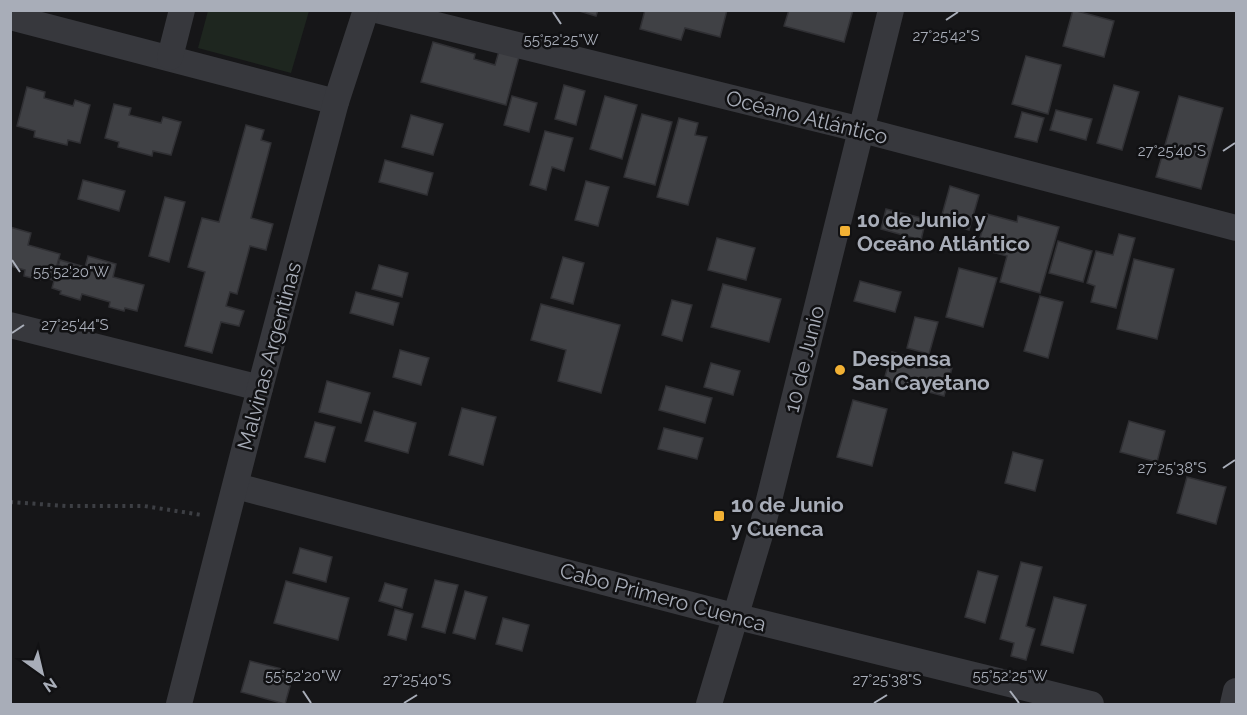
<svg xmlns="http://www.w3.org/2000/svg" width="1247" height="715" font-family="Raleway,sans-serif">
<style>
.green{fill:#1e261f}
.building{fill:#404145;stroke:#303034;stroke-width:1.5}
.lines{fill:none;stroke-linecap:round;stroke-linejoin:round}
.path{stroke:#3d3f44;stroke-width:4;stroke-dasharray:3 4.5;stroke-linecap:butt}
.minor{stroke:#37383d;stroke-width:26}
.ticks{fill:none;stroke:#a8adb8;stroke-width:2}
.poi-dot{fill:#f2b134;stroke:#111113;stroke-width:2}
.labels{text-anchor:middle;dominant-baseline:central;stroke-width:5;stroke-linejoin:round;paint-order:stroke}
.street-label{font-size:21px;fill:#a8adb8;stroke:#111113}
.poi-label{font-size:21px;font-weight:bold;fill:#a8adb8;stroke:#111113;text-anchor:start}
.ticks-label{font-size:15px;text-anchor:middle;fill:#a8adb8;stroke:#111113;stroke-width:5;stroke-linejoin:round;paint-order:stroke}
</style>
<rect width="100%" height="100%" fill="#161618"/>
<!-- green -->
<path class="green" d="M208,11H309L291,73L198,48Z"/>
<!-- building -->
<g class="building">
<path d="M576,10H598L596,16Z"/>
<path d="M645,10H727L720,37L685,28L681,40L640,29Z"/>
<path d="M789,10H853L844,42L784,26Z"/>
<path d="M1073,10L1114,21L1104,57L1063,46Z"/>
<path d="M433,42L475,54L474,59L495,65L499,51L519,57L506,105L421,82Z"/>
<path d="M1026,56L1061,65L1048,114L1012,104Z"/>
<path d="M564,85L585,91L576,125L555,119Z"/>
<path d="M1114,85L1139,92L1122,150L1097,143Z"/>
<path d="M27,87L45,92L44,98L73,106L75,100L90,105L80,143L68,140L67,145L34,137L35,131L17,126Z"/>
<path d="M512,96L537,103L529,132L504,125Z"/>
<path d="M605,96L637,105L622,159L590,149Z"/>
<path d="M1179,96L1223,108L1201,189L1156,177Z"/>
<path d="M114,104L131,108L129,115L161,123L163,117L181,122L171,155L153,151L152,156L118,147L119,142L105,138Z"/>
<path d="M1056,110L1092,119L1086,140L1050,130Z"/>
<path d="M1022,112L1044,118L1037,142L1015,137Z"/>
<path d="M642,114L672,122L655,185L624,177Z"/>
<path d="M411,115L443,124L433,155L402,147Z"/>
<path d="M679,118L698,123L695,135L707,137L688,205L657,197Z"/>
<path d="M246,125L264,130L261,140L271,143L251,218L273,224L266,250L250,246L237,294L230,292L226,306L244,311L239,326L221,322L212,353L185,346L205,272L188,267L202,218L219,222Z"/>
<path d="M545,131L573,138L564,171L552,167L546,190L530,185Z"/>
<path d="M385,160L433,173L427,195L379,182Z"/>
<path d="M83,180L125,191L119,211L78,199Z"/>
<path d="M586,181L609,187L598,226L575,220Z"/>
<path d="M950,186L979,195L969,230L940,222Z"/>
<path d="M165,197L185,202L169,262L149,256Z"/>
<path d="M886,209L926,219L921,240L881,229Z"/>
<path d="M987,214L1017,222L1018,216L1059,227L1040,293L1000,282L1007,256L977,248Z"/>
<path d="M10,227L31,233L28,245L60,254L53,280L41,277L40,280L24,276L25,270L10,266Z"/>
<path d="M1119,234L1135,238L1116,308L1091,302L1095,286L1087,283L1096,251L1113,255Z"/>
<path d="M717,238L755,248L746,280L708,270Z"/>
<path d="M1058,241L1092,251L1083,282L1049,273Z"/>
<path d="M88,256L116,264L113,277L144,285L137,311L125,308L124,311L109,307L110,302L82,294L80,300L60,294L61,291L52,288L60,260L85,267Z"/>
<path d="M563,257L584,263L573,304L551,298Z"/>
<path d="M1134,259L1174,269L1157,339L1117,329Z"/>
<path d="M379,265L408,273L402,297L372,289Z"/>
<path d="M959,268L997,278L983,327L946,317Z"/>
<path d="M860,281L901,292L895,312L854,301Z"/>
<path d="M723,284L781,299L769,342L711,327Z"/>
<path d="M356,292L399,303L393,325L350,313Z"/>
<path d="M1040,296L1063,302L1048,358L1024,351Z"/>
<path d="M672,300L692,305L682,341L662,335Z"/>
<path d="M541,304L620,325L601,393L558,381L566,350L531,340Z"/>
<path d="M915,317L938,322L929,354L907,348Z"/>
<path d="M400,350L429,358L421,385L393,377Z"/>
<path d="M892,352L952,368L944,396L884,380Z"/>
<path d="M711,363L740,371L733,395L704,387Z"/>
<path d="M327,381L370,393L361,423L319,412Z"/>
<path d="M666,386L712,398L705,423L659,410Z"/>
<path d="M853,400L887,409L872,466L837,457Z"/>
<path d="M462,408L496,417L483,465L449,455Z"/>
<path d="M374,411L416,423L408,453L365,441Z"/>
<path d="M1129,421L1165,431L1157,462L1120,452Z"/>
<path d="M315,422L335,427L325,462L305,457Z"/>
<path d="M664,428L703,438L697,459L658,449Z"/>
<path d="M1013,452L1043,460L1035,491L1005,483Z"/>
<path d="M1187,477L1226,487L1216,524L1177,513Z"/>
<path d="M300,548L332,557L326,582L293,573Z"/>
<path d="M1021,562L1042,567L1026,626L1035,629L1026,660L1011,656L1014,643L1000,639Z"/>
<path d="M978,571L998,576L985,623L965,617Z"/>
<path d="M435,580L458,585L445,633L422,627Z"/>
<path d="M286,581L349,598L338,640L274,623Z"/>
<path d="M385,583L407,589L402,608L379,601Z"/>
<path d="M465,591L487,597L475,639L453,633Z"/>
<path d="M1054,597L1086,605L1073,653L1041,645Z"/>
<path d="M395,609L413,614L406,640L388,635Z"/>
<path d="M503,618L529,625L522,651L496,644Z"/>
<path d="M250,661L294,672L285,704L241,692Z"/>
</g>
<g class="lines">
<!-- path -->
<path class="path" d="M10,502L66,506H144L202,515"/>
<!-- minor -->
<g class="minor">
<path d="M376,10L862,130L1236,228"/>
<path d="M10,17L336,102"/>
<path d="M170,57L182,10"/>
<path d="M10,325L260,388"/>
<path d="M236,486L734,616L1091,704"/>
<path d="M179,704L260,388L336,102L366,10"/>
<path d="M709,704L762,528L891,10"/>
<path d="M1233,704L1236,691"/>
</g>
</g>
<!-- ticks -->
<path class="ticks" d="M553,12L561,24M946,20L958,12M1223,151L1235,143M12,260L20,272M12,333L24,325M1223,468L1235,460M303,691L311,703M1010,691L1019,703M404,703L417,695M874,703L887,695"/>
<!-- markers -->
<g class="poi-dot">
<rect x="839" y="225" width="12" height="12" rx="3"/>
<circle cx="840" cy="370" r="6"/>
<rect x="713" y="510" width="12" height="12" rx="3"/>
</g>
<g class="labels">
<!-- street labels -->
<g class="street-label">
<text transform="translate(807 117) rotate(14)">Océano Atlántico</text>
<text transform="translate(269 356) rotate(-75)">Malvinas Argentinas</text>
<text transform="translate(804 359) rotate(-76)">10 de Junio</text>
<text transform="translate(663 597) rotate(15)">Cabo Primero Cuenca</text>
</g>
<!-- poi labels -->
<g class="poi-label">
<text x="857" y="219">10 de Junio y<tspan x="857" dy="24">Oceáno Atlántico</tspan></text>
<text x="852" y="358">Despensa<tspan x="852" dy="24">San Cayetano</tspan></text>
<text x="731" y="504">10 de Junio<tspan x="731" dy="24">y Cuenca</tspan></text>
</g>
</g>
<g class="ticks-label">
<text x="946" y="41">27°25'42"S</text>
<text x="561" y="45">55°52'25"W</text>
<text x="1172" y="156">27°25'40"S</text>
<text x="71" y="277">55°52'20"W</text>
<text x="75" y="330">27°25'44"S</text>
<text x="1172" y="473">27°25'38"S</text>
<text x="303" y="681">55°52'20"W</text>
<text x="1010" y="681">55°52'25"W</text>
<text x="417" y="685">27°25'40"S</text>
<text x="887" y="685">27°25'38"S</text>
</g>
<!-- border -->
<rect width="1247" height="715" fill="none" stroke="#a8adb8" stroke-width="24"/>
<!-- north arrow -->
<g transform="translate(42 673) rotate(146)" stroke="#111113" stroke-width="4.5" paint-order="stroke">
<path d="M0-4.5L10 22L0 15L-10 22Z" fill="#a8adb8"/>
<text y="-9" font-size="16" font-weight="bold" text-anchor="middle" fill="#a8adb8">N</text>
</g>
</svg>
